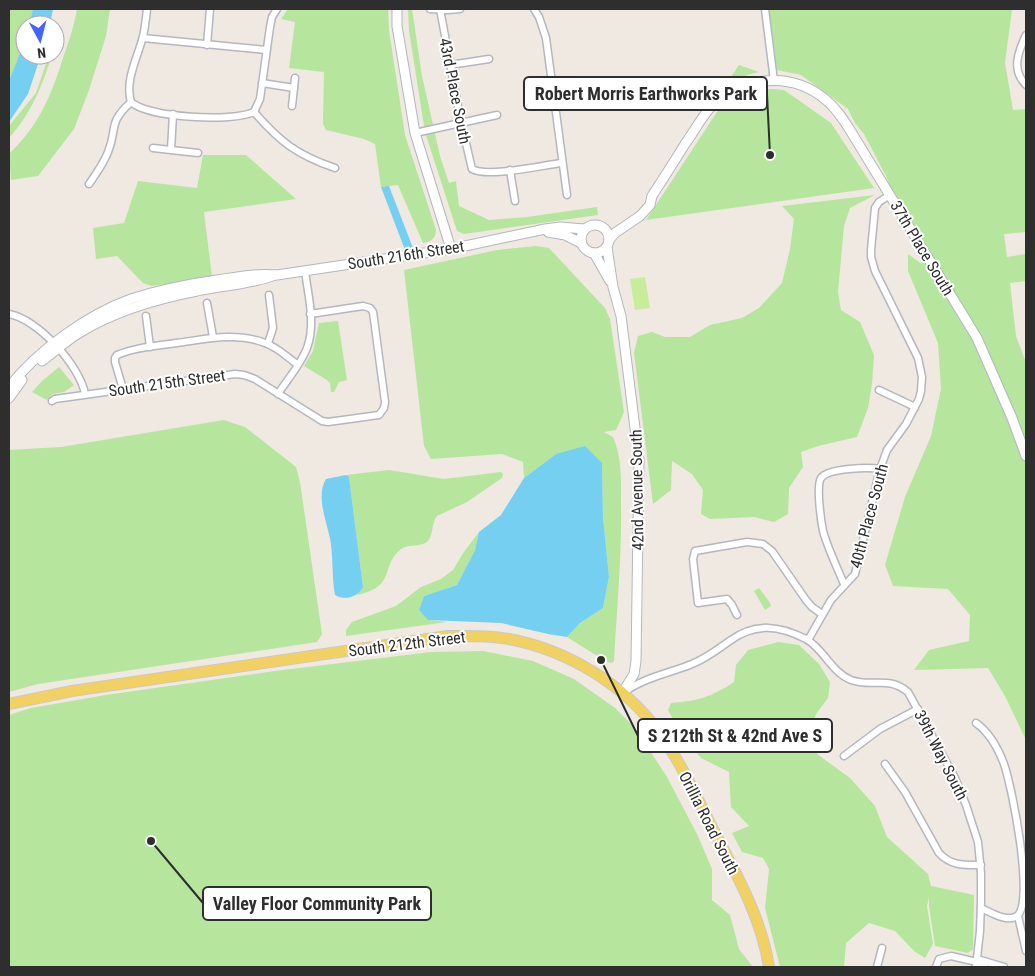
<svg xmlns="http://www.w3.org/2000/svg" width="1035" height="976" font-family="'Roboto Condensed',sans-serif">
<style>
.green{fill:#b6e59e}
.pitch{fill:#c9ec9a}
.water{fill:#75cff0}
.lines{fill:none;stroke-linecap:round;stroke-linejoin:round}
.street-casing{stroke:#b4b7c1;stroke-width:9}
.secondary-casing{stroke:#b4b7c1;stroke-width:11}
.primary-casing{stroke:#c9c9c9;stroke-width:12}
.street{stroke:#fff;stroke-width:6}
.secondary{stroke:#fff;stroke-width:9}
.primary{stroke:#f2d163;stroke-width:10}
.labels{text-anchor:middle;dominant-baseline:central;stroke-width:4;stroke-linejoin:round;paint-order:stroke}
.street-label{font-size:16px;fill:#2e2e2e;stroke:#fff}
.leader{fill:none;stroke:#2e2e2e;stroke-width:2}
.callout-dot{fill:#2e2e2e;stroke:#fff;stroke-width:2}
.callout{fill:#fff;stroke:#2e2e2e;stroke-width:2}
.callout-label{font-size:18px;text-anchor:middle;font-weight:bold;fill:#2e2e2e}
</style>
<rect width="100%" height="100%" fill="#efe9e1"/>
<!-- green -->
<g class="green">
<path d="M9,9H33L29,25H25V40L9,81Z"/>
<path d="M77,9H110L106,36L89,90L74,129L38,176L11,180L9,154C38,126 50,99 62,61C68,44 74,27 77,9Z"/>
<path d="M288,9H388L389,30L405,135L436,230C436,239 430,242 423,243L398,185L381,187L375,144L364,139L326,130L323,124L324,72L289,68L295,22L281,19Z"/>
<path d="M408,9H412L422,76L440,156L449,183L456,181L459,206L489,220L527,217L597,207L598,215L464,234L457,231L425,132L409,31Z"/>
<path d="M769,9H1012L1005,63L1013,110L1026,109V232L1004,234L1007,257L1026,254V281L1010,283L1016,336L1025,360H1026V740L1005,696L988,668L914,670L929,650L969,641L970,615L948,589L893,586L885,565L905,497L931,436L941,389L938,343L908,271V254L922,264L886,176L864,134L855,123L848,109L801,75L777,70Z"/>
<path d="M49,55H52C42,86 31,114 9,138V126L36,93Z"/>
<path d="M739,65L759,72L740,77L727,83Z"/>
<path d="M772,89L784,90L831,123L874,188L646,220L717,112C732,97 750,90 772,89Z"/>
<path d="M203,155H246L296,199L204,212L212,277L152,286L143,283L117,256L96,259L93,228L124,223L138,181L197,188Z"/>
<path d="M875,195L850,208L844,226L838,292L841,310L860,322L874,355L872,384L868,408L857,437L818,446L801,452L803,467L789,488L788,514L774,522L754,517L710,519L701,514L703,490L692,474L672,461L671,490L653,504L634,353L638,336L652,332L665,337H690L710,325L742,318L759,308L782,283L790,249L794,219L782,206Z"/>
<path d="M536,246L549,248L605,308L610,319L624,412L616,430L604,432L613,437C622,458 621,478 621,501C622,554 617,608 614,661L612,663L607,662L567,637L580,623L603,608L609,577L603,518L602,463L556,454L524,478L523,462L502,454L431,459L424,446L404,270L497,250Z"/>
<path d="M338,321L347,380L339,382L334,392H331L330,383L327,380L304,366L313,351L319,323Z"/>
<path d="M59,367L74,385L64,392L53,394L47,400L32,392L42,381Z"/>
<path d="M224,420L245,427L296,467L300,482L322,634L317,642L38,684L9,692V450L61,447Z"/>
<path d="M389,470L444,479L501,472L503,474L502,478L467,502L437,516C431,523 434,534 428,541C421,548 409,543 401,549C379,567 398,586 357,595L363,587L349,477L346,475Z"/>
<path d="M479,532L475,550L457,585L424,596L419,610L429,620L447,622L346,636V630L352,622L396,606L421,587L441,579L453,570L464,552Z"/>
<path d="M759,588L770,603L771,606L765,610L754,591Z"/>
<path d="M778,642L799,645L819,664L830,682L828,698L816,714L809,733L817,754L850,778L875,806L887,837L928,874L931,886L974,895L973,949L968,953L935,946L929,906V898L927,906L933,944L925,958L914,951L895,931L869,923L846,943L844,967H780L765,908L769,869L763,858L742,852L732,833L749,826L731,807L729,772L701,758L682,735L668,710L671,703C698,701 711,697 734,682L736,665L748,650Z"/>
<path d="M483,651L533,661L574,679L615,708L635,728L667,777L697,834L712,869V900L730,915L739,949L753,967H9V715L31,708L106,695L275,671L431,652Z"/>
</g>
<!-- pitch -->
<path class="pitch" d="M645,277L650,308L635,310L630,279Z"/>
<!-- water -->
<g class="water">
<path d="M33,9H53L50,25H29Z"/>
<path d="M25,40V55H41L28,94L9,122V81Z"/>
<path d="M389,186L413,248L405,250L381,187Z"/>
<path d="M585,446L602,463L603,518L609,577L603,608L580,623L567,637L548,634L501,623L428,620L419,610L424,596L457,585L475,550L479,532L501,515L524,478L556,454Z"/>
<path d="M346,475L349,477L363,587C358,597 345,601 335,595C332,578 333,561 331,544C328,524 315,497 326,479Z"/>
</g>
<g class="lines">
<!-- street casing -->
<g class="street-casing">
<g id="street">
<path d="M430,9L448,10L460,9"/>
<path d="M440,9L461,122L472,169C488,178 543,165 562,163"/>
<path d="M534,9L539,17L546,38L567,195"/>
<path d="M765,9L774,81"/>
<path d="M1026,35C1018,52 1011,70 1026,85"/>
<path d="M143,38L266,50"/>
<path d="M207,45L210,9"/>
<path d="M450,65L489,59"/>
<path d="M262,83L294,88"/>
<path d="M131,102C148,118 233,122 254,112C280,142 297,155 335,168"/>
<path d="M292,106L295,78"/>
<path d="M254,112L260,99L270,27L272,17L277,9"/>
<path d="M415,133L497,115"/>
<path d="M153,148L198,153"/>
<path d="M171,150L173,114"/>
<path d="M510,170L515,201"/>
<path d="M89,184C96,174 104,163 108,152C118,128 107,124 131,102C125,81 136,61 142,40C145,30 146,19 147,9"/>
<path d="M207,303L213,337"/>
<path d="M9,314C38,319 80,366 85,394"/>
<path d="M146,316L150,347"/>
<path d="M268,343L273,328L269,295"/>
<path d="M123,389L115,362V358L117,355C136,347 157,346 177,343C207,339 236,332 265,343C277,347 287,357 297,364"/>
<path d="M879,390L915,407"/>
<path d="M278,394C287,380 301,364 307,348C316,324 308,295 305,271"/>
<path d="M52,401L55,399L235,374L244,375L255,379L322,421L328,422L379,415L384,408L385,402L373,312L370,308L363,306L310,314"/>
<path d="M844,584C837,567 828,549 823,531C821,521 816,486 821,478C828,468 869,467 880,469"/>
<path d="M737,615L732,605L727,599L698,603L693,559L695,551L747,542L763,544L772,551L806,600L812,607L822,614"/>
<path d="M808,640L831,600L855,574L880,469L887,450L906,424L919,399L921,391L922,377L918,358L875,271L871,257V250L875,208L879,202L890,195"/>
<path d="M626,691C646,677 670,673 692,664C707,658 718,649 731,640C756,622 780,626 806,639C824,649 831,672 851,680C873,688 887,675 908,692L955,778L966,805L978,842L981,873V903L980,931L976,967"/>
<path d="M976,723C990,733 998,748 1004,764C1012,787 1035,902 1017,916C1007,923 990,912 981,908"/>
<path d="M844,756L880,729L918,709"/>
<path d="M885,764L905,792L939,853C951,866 964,865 981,865"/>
<path d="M1018,916L1026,951"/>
<path d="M977,959L1004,967"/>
<path d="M976,965L985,967"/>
<path d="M877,967L882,948"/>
<path d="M936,967L939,959L951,956L977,962"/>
</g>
</g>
<!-- secondary casing -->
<g class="secondary-casing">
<g id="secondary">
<path d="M397,9V26L415,133L451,249"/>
<circle cx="595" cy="239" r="14"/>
<path d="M548,232L565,235L581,243"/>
<path d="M609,240L615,233L640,216L650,205L652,196C663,179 674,162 685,144C693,133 700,120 709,109C739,76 791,70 826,100C836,108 843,119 850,130L977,338L1012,418L1026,456"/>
<path d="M607,247L613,287L621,316L639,460L636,661L634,674L623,692"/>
<path d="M594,253L610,281"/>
<path d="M42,361C54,352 66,341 79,333C114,311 156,299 197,291C223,285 250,285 275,275"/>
<path d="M9,387C38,350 87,315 131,299C159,290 188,284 217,280C237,277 256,273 277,275L451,249L545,229L560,227L584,229"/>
<path d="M9,398L22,380"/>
</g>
</g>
<!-- primary casing -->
<g class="primary-casing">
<path id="primary" d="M9,704L72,691L448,636C468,636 489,635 509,639C567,650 624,684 659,732C682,764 698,800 716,835C738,877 762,920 769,967"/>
</g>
<!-- street -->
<use href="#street" class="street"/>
<!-- secondary -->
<use href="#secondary" class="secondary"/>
<!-- primary -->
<use href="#primary" class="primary"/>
</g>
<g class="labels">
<!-- street labels -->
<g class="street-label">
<text transform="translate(455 91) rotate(79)">43rd Place South</text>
<text transform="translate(922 248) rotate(59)">37th Place South</text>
<text transform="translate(406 255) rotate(-9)">South 216th Street</text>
<text transform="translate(167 383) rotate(-8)">South 215th Street</text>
<text transform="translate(637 490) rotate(-91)">42nd Avenue South</text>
<text transform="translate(869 516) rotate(-75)">40th Place South</text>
<text transform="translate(407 644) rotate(-7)">South 212th Street</text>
<text transform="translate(941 755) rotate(63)">39th Way South</text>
<text transform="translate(709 823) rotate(63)">Orillia Road South</text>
</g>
</g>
<!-- callouts -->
<path class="leader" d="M770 155L767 94M601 660L638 736M151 841L203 903"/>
<g class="callout-dot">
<circle cx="770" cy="155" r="5"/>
<circle cx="601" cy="660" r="5"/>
<circle cx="151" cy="841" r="5"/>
</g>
<g class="callout">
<rect x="524" y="77" width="243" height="33" rx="5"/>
<rect x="638" y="719" width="194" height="33" rx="5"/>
<rect x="203" y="887" width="228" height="33" rx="5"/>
</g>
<g class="callout-label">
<text x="646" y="100">Robert Morris Earthworks Park</text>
<text x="735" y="742">S 212th St &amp; 42nd Ave S</text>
<text x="317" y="910">Valley Floor Community Park</text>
</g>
<!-- border -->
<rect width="1035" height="976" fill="none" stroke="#2e2e2e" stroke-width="20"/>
<!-- north arrow -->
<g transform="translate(40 40) rotate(173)"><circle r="24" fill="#ffffff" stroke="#ababab"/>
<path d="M0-4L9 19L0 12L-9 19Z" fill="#4264fb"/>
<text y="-8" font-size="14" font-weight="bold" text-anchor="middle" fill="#2e2e2e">N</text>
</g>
</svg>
